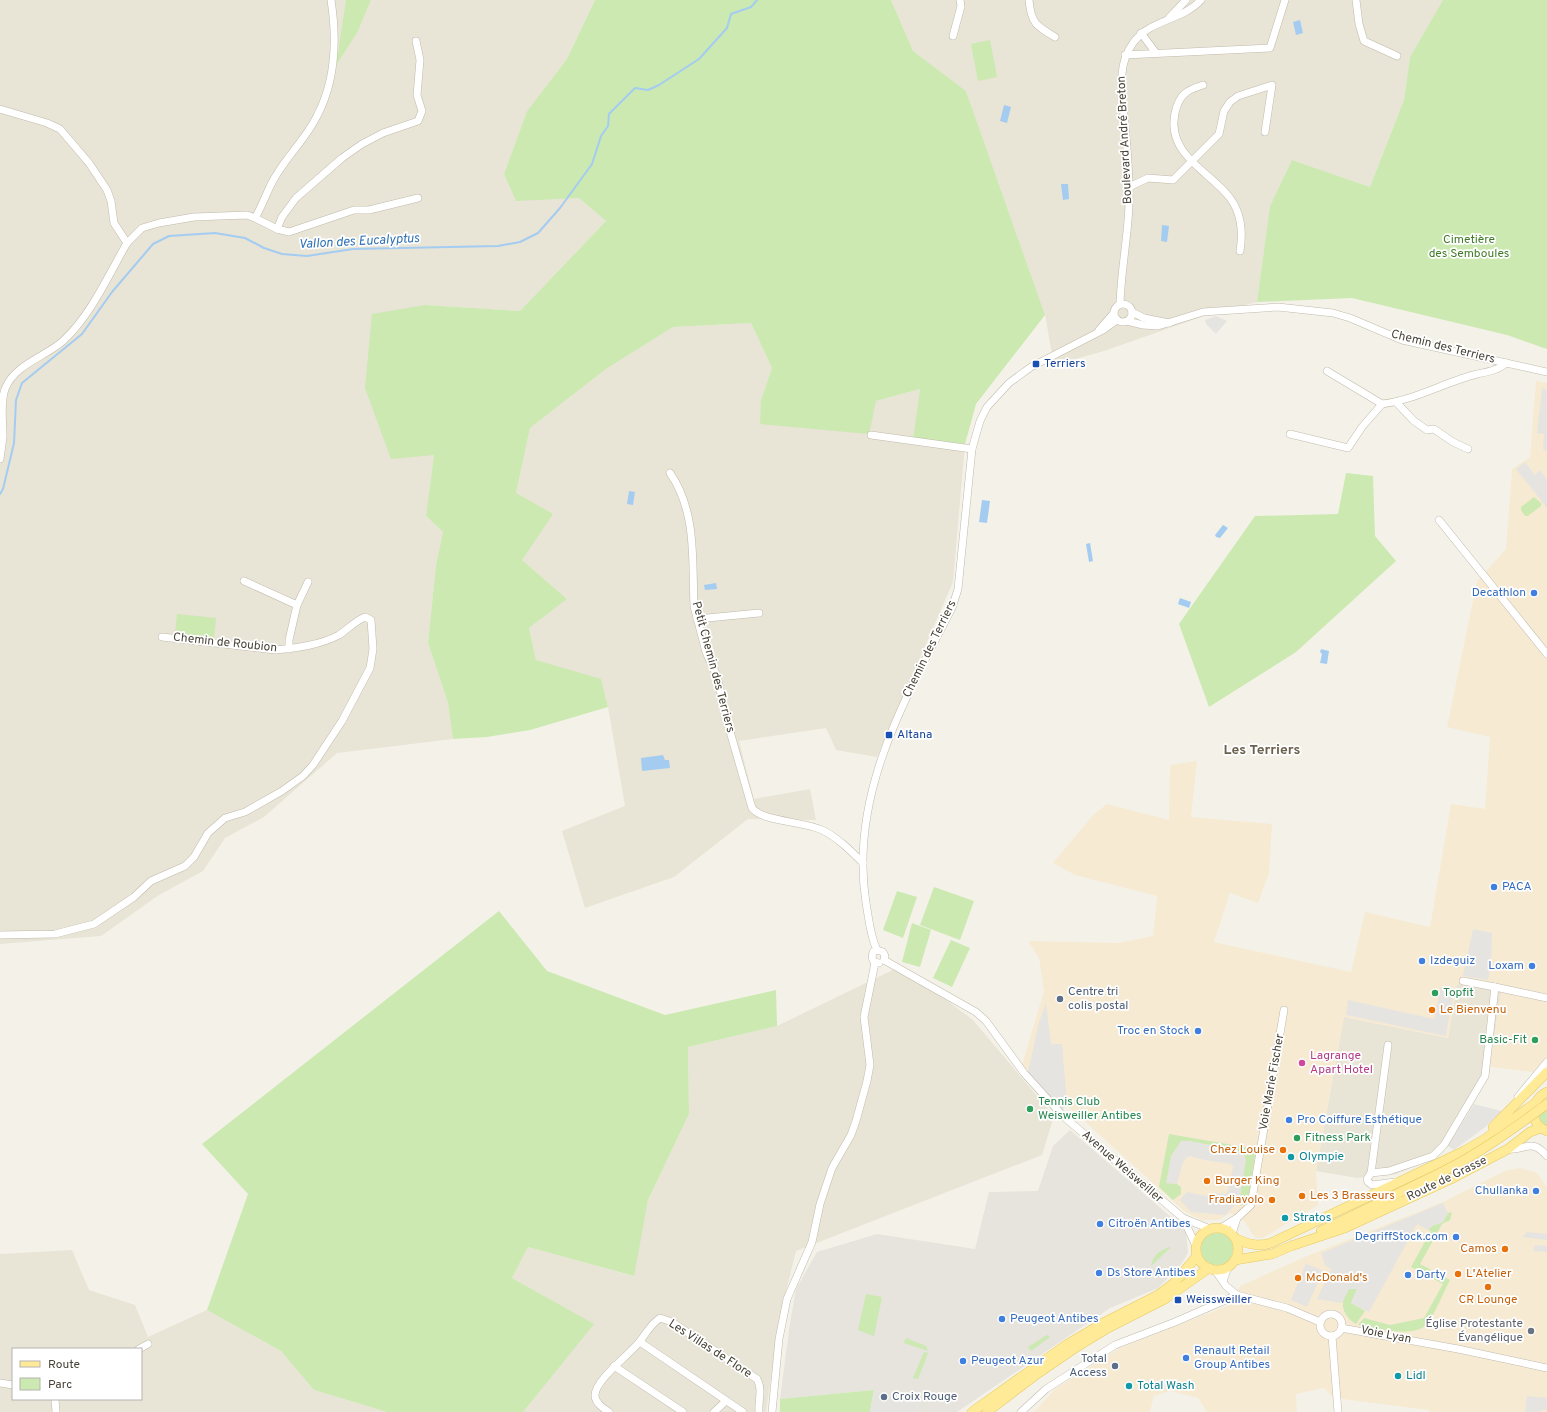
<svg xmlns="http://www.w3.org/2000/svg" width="1547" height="1412" font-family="Overpass,sans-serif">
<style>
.residential{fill:#e8e4d6;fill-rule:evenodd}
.commercial{fill:#f6ead3}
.industrial{fill:#e7e3dd}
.green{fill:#cbe9b1}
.parking{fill:#e6e4e0}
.water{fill:#a4ccf1}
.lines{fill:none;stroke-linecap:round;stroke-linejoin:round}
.stream{stroke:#a4ccf1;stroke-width:2}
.minor-casing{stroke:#c0baab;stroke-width:8}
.major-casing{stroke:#e5c965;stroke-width:10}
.minor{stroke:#fff;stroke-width:7}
.major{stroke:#ffea97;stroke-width:9}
.major-bridge-casing{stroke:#e5c965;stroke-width:10;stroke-linecap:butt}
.major-bridge{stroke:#ffea97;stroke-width:9}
.transit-dot{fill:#1a4fb4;stroke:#fff;stroke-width:1.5}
.shop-dot{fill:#3f7fe0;stroke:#fff;stroke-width:1.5}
.leisure-dot{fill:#2e9e5b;stroke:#fff;stroke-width:1.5}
.service-dot{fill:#5c6f8a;stroke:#fff;stroke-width:1.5}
.food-dot{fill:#e8710a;stroke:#fff;stroke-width:1.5}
.hotel-dot{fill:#d1479c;stroke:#fff;stroke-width:1.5}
.culture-dot{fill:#0f9aa8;stroke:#fff;stroke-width:1.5}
.worship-dot{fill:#6b7280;stroke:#fff;stroke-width:1.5}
.labels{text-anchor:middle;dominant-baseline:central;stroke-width:3.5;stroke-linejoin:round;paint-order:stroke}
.street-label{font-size:12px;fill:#484337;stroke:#fff}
.park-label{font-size:12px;fill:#417b29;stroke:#fff}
.transit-label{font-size:12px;fill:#164399;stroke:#fff;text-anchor:start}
.shop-label{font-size:12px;fill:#366cbe;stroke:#fff;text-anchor:start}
.service-label{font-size:12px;fill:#4e5e75;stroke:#fff;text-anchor:start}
.leisure-label{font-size:12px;fill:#27864d;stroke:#fff;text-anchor:start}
.food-label{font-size:12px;fill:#c56008;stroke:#fff;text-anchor:start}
.hotel-label{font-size:12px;fill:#b23c85;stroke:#fff;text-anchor:start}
.culture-label{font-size:12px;fill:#0d838f;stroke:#fff;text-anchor:start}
.worship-label{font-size:12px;fill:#5b616d;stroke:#fff;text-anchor:end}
.water-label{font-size:13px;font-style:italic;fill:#2e71b6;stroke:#fff}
.quarter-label{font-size:14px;font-weight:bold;fill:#6b614e;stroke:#fff}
</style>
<rect width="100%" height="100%" fill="#f4f2e8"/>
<!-- residential -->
<g class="residential">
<path d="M0,0H346L337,65L357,33L371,0H595L567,59L527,111L504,174L516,200L579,198L606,221L520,311L425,305L434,455L426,516L443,532L436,565L428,643L448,703L453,739L337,753L264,817L225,838L203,871L159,895L101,936L0,944Z"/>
<path d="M891,0H1443L1410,57L1404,100L1370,187L1292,160L1270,206L1257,302L1201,317L1104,351L1054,365L1045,315L966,91L913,51Z"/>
<path d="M751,323L772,368L761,400L876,401L920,389L913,438L965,444L953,582L877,757L836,750L826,728L739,741L754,799L810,789L816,820L748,819L674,877L585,908L562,831L625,806L608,707L601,680L536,660L529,628L567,599L522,560L516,493L530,428L606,369L673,327Z"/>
<path d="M901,966L973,1020L1054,1116L1042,1155L796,1251L779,1320L766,1412H523L593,1324L512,1278L528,1247L633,1276L648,1200L689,1114L688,1047L777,1026Z"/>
<path d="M1457,984L1501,992L1488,1078L1448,1146L1435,1158L1396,1174L1357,1178L1316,1171L1344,1017L1448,1038Z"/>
<path d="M72,1250L89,1290L135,1305L148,1337L207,1310L281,1351L314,1390L387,1412H0V1254ZM13,1349H141V1399H13Z"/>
</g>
<!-- commercial -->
<g class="commercial">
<path d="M1536,381L1547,383V1057L1533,1072L1490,1067L1501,992L1457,984L1448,1038L1344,1017L1316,1171L1318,1205L1263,1238H1257L1252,1234L1245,1222L1230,1213L1219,1220H1201L1184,1211L1022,1065L1044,991L1039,958L1028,941L1118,943L1153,936L1157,896L1075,875L1053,863L1093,815L1107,804L1169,820L1170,765L1197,761L1191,817L1272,824L1269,873L1258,903L1230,893L1214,942L1351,972L1365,912L1430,927L1451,804L1485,809L1490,737L1447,727L1477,581L1506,549L1512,469L1530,457Z"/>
<path d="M1521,1168L1537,1173L1547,1187V1412H1429V1410L1334,1398L1324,1388L1296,1394L1297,1412H1207L1198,1398L1170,1391L1154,1396L1150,1412H1034L1055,1389L1120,1348L1232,1304L1240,1286L1307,1256L1443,1202L1507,1170Z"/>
</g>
<!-- industrial -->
<path class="industrial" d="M1070,1130L1179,1224L1186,1233L1188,1252L1185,1258L1179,1267L1158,1288L1110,1308L957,1412H920L916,1404L874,1390L780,1399L790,1323L796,1289L817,1252L877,1234L975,1249L989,1192L1038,1191L1053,1146Z"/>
<!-- green -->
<g class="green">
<path d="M346,0H371L357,33L336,66Z"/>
<path d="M595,0H891L913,51L966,91L1045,315L976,404L965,444L913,438L920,389L876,401L869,434L760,424L761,400L772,368L751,323L673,327L606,369L530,428L516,493L553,514L522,560L567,599L529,628L536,660L601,679L608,707L530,730L487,737L453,739L448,703L428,643L436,565L443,532L426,516L434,455L391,459L365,388L372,314L425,305L520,311L606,221L579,198L516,201L504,174L527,111L567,59Z"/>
<path d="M1443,0H1547V349L1507,335L1352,298L1257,302L1270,206L1292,160L1370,187L1404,100L1410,57Z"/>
<path d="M990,40L997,77L978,81L971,44Z"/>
<path d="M1346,473L1373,476L1375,536L1396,561L1296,652L1209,707L1179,624L1255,516L1338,514Z"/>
<path d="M1534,497L1541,503V506L1528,516H1525L1521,510V507Z"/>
<path d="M177,614L216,618L214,638L175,634Z"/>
<path d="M934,887L974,901L960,940L920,925Z"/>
<path d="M897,891L917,897L903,938L883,930Z"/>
<path d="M499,911L547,971L665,1015L776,990L777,1026L688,1047L689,1114L648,1200L634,1276L528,1247L512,1278L594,1324L523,1412H387L314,1390L281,1351L207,1310L248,1194L202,1144Z"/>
<path d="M912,923L931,930L920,967L902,962Z"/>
<path d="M951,940L970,948L952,987L933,978Z"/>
<path d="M1547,1098V1126C1537,1120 1538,1114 1540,1103Z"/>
<path d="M1169,1134L1256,1149L1248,1199L1241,1206L1237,1203L1240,1197L1244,1154L1236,1150L1189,1141L1167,1183L1177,1184L1181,1187V1194L1173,1200L1159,1187Z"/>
<path d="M1452,1212L1450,1220L1442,1224L1420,1264L1450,1280C1444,1291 1434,1316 1427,1324C1413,1339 1377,1328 1358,1325L1364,1318L1390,1325L1424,1318L1443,1284L1411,1267L1431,1231L1428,1230L1432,1226L1443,1222L1448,1213Z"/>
<circle cx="1217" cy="1249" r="16"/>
<path d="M1170,1247V1248L1151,1266C1153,1255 1160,1250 1170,1247Z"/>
<path d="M1349,1289H1357L1351,1303L1365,1311L1356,1324C1343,1316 1338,1302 1349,1289Z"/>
<path d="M866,1294L882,1297L874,1336L858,1330Z"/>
<path d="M1047,1335L1050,1337L1031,1351L1028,1347Z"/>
<path d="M906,1338L926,1346L928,1351L904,1343Z"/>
<path d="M924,1352L928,1353L918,1379L913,1378Z"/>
<path d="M874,1390L870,1412H780V1399Z"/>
</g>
<!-- parking -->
<g class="parking">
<path d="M1216,316L1227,321L1216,334L1206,324L1205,320Z"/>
<path d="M1542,388L1547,390V452L1543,449L1544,434L1537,433Z"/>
<path d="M1525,462L1535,475L1540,470L1547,479V508L1516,469Z"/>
<path d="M1473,929L1492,933L1491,966L1488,980L1463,976Z"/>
<path d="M1441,987L1454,988L1446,1036L1346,1015L1348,1000L1434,1019Z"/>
<path d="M1046,1003L1051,1044H1062L1067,1103L1062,1111L1028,1072L1038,1026Z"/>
<path d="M1474,1104L1502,1111L1484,1128L1454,1150L1448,1146Z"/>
<path d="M1181,1141H1189L1236,1150L1244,1154L1246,1160L1240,1197L1237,1203L1225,1215L1191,1212L1180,1200L1187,1192L1211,1197L1212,1193L1226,1194L1228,1191L1233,1167L1231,1164L1204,1160L1190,1156L1186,1158L1182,1165L1177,1184L1166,1183L1171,1156Z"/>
<path d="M1443,1203L1448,1213L1443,1222L1432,1226L1428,1230L1417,1224L1369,1312L1351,1303L1357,1289H1349L1342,1303L1317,1299L1331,1269L1325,1265L1321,1253Z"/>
<path d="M1527,1232L1547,1234V1240L1522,1237Z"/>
<path d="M1535,1245L1547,1246V1252L1533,1251Z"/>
<path d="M1307,1264L1323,1271L1307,1307L1291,1300L1305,1265Z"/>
<path d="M874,1390L916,1404L920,1412H870Z"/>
<path d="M1527,1396L1547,1398V1410H1541V1412H1525Z"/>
</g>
<!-- water -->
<g class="water">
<path d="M1300,20L1303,33L1296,35L1293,22Z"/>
<path d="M1004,105L1011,107L1007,123L1000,121Z"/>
<path d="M1061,184H1068L1069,199L1063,200Z"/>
<path d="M1162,225L1169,226L1167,242L1161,241Z"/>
<path d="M629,491L635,492L633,505L627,504Z"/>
<path d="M982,500L990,501L987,523L979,522Z"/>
<path d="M1223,525L1228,528L1220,538L1216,537L1215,535Z"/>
<path d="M1090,543L1093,561L1089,562L1086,544Z"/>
<path d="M716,583L717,589L705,590L704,585Z"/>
<path d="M1180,598L1191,602L1189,608L1178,604Z"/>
<path d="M1321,649L1329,651L1327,664L1320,663L1322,654L1320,652Z"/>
<path d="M663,755L665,760H669L670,768L642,771L641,758Z"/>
</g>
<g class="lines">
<!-- stream -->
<path class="stream" d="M0,494L3,489L14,443L16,400L22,383L82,334L112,292L153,244L169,236L215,233L245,238L264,248L282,254L307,256L353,249L498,246L520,242L538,233L560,208L592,164L601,136L608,126L609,114L635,88L648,90L659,85L699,59L727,28L731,14L751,7L757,0"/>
<!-- minor casing -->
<g class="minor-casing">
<g id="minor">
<path d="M1029,0C1031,23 1036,26 1055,37"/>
<path d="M1356,0L1359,24L1364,41L1397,56"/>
<path d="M1169,18L1186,0"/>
<path d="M1141,33L1156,53"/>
<path d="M953,36L961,6L960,0"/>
<path d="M1125,55L1270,48L1285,0"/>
<path d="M1203,85C1186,90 1179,95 1175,113C1166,155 1211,172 1230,198C1242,214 1243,232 1240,251"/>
<path d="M0,109L47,123L60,129L89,163L107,190L111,201L114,223L127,243C108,276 91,315 63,341C45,357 15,364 5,389C0,403 3,421 3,437C2,444 1,452 0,459"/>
<path d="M1129,187L1148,178L1173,180L1219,134L1224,111L1230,102L1238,96L1272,85L1265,132"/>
<path d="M255,218C264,203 268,187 277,174C289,154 307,137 317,116C336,80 337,39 331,0"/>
<path d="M277,229L282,217L296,198L342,158L362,144L383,133L418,121L422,111L417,95L420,60L416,41"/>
<path d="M127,243L142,228L159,223L194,217L247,215L255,218L277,229L289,232L354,210H369L418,198"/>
<circle cx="1123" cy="313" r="9"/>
<path d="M1120,304C1121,270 1128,237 1129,204C1130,175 1127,145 1124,116C1122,90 1117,65 1133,43C1150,19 1182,21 1201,0"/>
<path d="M1132,312L1144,318L1169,323"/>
<path d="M1127,321L1143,325L1158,326L1203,312L1278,307L1333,313L1350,318L1402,340L1547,372"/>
<path d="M1099,330L1113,314"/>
<path d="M1327,371L1382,404"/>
<path d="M1396,402L1414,421L1427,430L1434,429L1453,442L1468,449"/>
<path d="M1290,434L1348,448L1362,427L1382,404C1415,400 1445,382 1477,374C1487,372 1499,370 1506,363"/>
<path d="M871,435L972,449"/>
<path d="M670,473C697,512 692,561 694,606L706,652L717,676L727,721L752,808C763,822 803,821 822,830C837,837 851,851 863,863"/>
<path d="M1439,520L1547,654"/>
<path d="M244,581L297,605L289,640V649"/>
<path d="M297,605L308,582"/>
<path d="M697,619L759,613"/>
<path d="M0,935L55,934L94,924L134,897L151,881L185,866L194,857L208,833L225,818L245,812L282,791L303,776L313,765L342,721L370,668L373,649L371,620L365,617C355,621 348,629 339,635C320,645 297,648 275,650L162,637"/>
<path d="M877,950C870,936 869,919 866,903C849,796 904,700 952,608L958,589L972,449L980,421L987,407L1009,383L1031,367L1103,330L1117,320"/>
<path d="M877,950L873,952L872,958L874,962L879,963"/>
<path d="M877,950L883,952L885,956L884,960"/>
<path d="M884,960L976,1012L986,1021L1024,1073L1063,1116L1183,1218L1210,1229"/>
<path d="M1495,987L1547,998"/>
<path d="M1388,1045L1371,1173L1367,1179L1368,1182L1372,1185L1395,1182"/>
<path d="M1518,1097L1547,1062"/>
<path d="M1508,1149C1525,1151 1531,1137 1547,1156"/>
<path d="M1371,1173L1389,1171L1433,1156L1444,1145L1485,1076L1495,987L1463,981"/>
<path d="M1183,1218L1196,1246"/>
<path d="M1221,1228L1237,1218L1251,1205L1284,1010"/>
<path d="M1232,1234L1237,1218"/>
<path d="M1215,1270L1226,1286L1237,1295L1287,1308L1320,1322"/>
<path d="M1223,1281L1228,1267"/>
<circle cx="1331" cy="1325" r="11"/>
<path d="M1341,1328L1458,1349L1547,1368"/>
<path d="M1332,1336L1338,1412"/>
<path d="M640,1342L743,1412"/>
<path d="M139,1349L148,1344"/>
<path d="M614,1366L683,1412"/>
<path d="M0,1383L13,1385"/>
<path d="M55,1399L56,1412"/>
<path d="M609,1412C603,1408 596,1404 595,1396C594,1380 632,1353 640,1341C648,1331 649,1326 660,1318L672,1322L757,1379C763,1390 758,1400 759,1412"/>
<path d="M714,1412L726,1401"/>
<path d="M772,1412L779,1339L787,1299L812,1242L820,1204L832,1168L851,1135L856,1121L867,1081L870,1065L864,1017L875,963"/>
<path d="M1021,1412L1046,1389L1115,1345L1175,1322L1237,1295"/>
</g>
</g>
<!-- major casing -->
<g class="major-casing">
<g id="major">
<path d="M1547,1092C1530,1100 1528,1124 1547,1131"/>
<path d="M1493,1127L1547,1072"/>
<circle cx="1217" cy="1249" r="21"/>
<path d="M1321,1231L1442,1172"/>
<path d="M1236,1239C1248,1244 1258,1247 1271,1243L1464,1151L1485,1139L1534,1104"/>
<path d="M1235,1260L1272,1254L1291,1246L1345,1228L1451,1179L1508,1149L1530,1132L1541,1128"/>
<path d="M972,1412L1066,1345L1103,1323L1158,1295L1174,1283L1197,1256"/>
<path d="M987,1412L1037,1374L1075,1348L1108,1328L1165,1299L1209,1268"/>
</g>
</g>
<!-- minor -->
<use href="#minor" class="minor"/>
<!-- major -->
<use href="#major" class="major"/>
<!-- major-bridge casing -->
<g class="major-bridge-casing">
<path id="major-bridge" d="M1442,1172C1480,1153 1513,1129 1547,1104"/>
</g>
<!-- major-bridge -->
<use href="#major-bridge" class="major-bridge"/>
</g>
<!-- markers -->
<g class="transit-dot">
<rect x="1032" y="360" width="8" height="8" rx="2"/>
<rect x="885" y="731" width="8" height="8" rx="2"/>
<rect x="1174" y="1296" width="8" height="8" rx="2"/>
</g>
<g class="shop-dot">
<circle cx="1534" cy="593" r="4"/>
<circle cx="1494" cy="887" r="4"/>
<circle cx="1422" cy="961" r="4"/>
<circle cx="1532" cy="966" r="4"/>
<circle cx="1198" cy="1031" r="4"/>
<circle cx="1289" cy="1120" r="4"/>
<circle cx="1536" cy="1191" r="4"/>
<circle cx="1100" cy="1224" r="4"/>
<circle cx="1456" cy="1237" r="4"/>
<circle cx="1099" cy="1273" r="4"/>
<circle cx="1408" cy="1275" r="4"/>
<circle cx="1002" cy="1319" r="4"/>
<circle cx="1186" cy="1358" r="4"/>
<circle cx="963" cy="1361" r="4"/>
</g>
<g class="leisure-dot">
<circle cx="1435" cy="993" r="4"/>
<circle cx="1535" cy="1040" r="4"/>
<circle cx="1030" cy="1109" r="4"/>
<circle cx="1297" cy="1138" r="4"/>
</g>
<g class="service-dot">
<circle cx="1060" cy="999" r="4"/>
<circle cx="1115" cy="1366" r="4"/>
<circle cx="884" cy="1397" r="4"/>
</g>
<g class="food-dot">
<circle cx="1432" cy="1010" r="4"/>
<circle cx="1283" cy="1150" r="4"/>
<circle cx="1207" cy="1181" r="4"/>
<circle cx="1302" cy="1196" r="4"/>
<circle cx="1272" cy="1200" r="4"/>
<circle cx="1505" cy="1249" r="4"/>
<circle cx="1458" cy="1274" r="4"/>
<circle cx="1298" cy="1278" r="4"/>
<circle cx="1488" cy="1287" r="4"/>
</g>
<circle class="hotel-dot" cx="1302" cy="1063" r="4"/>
<g class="culture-dot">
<circle cx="1291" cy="1157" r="4"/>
<circle cx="1285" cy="1218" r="4"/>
<circle cx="1398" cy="1376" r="4"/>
<circle cx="1129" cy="1386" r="4"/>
</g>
<circle class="worship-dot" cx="1531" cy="1331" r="4"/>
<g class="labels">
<!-- street labels -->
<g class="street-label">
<text transform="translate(1125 140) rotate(-93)">Boulevard André Breton</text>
<text transform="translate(1443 347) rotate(14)">Chemin des Terriers</text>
<text transform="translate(225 643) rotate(6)">Chemin de Roubion</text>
<text transform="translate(930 649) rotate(-64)">Chemin des Terriers</text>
<text transform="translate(713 667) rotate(75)">Petit Chemin des Terriers</text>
<text transform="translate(1272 1082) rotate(-80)">Voie Marie Fischer</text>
<text transform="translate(1122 1167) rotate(41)">Avenue Weisweiller</text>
<text transform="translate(1447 1179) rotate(-26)">Route de Grasse</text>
<text transform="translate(1386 1335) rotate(11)">Voie Lyan</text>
<text transform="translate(710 1349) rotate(33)">Les Villas de Flore</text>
</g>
<!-- park labels -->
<g class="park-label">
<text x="1469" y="240">Cimetière<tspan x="1469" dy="14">des Semboules</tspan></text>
</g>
<!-- transit labels -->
<g class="transit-label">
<text x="1044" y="364">Terriers</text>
<text x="897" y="735">Altana</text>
<text x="1186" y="1300">Weissweiller</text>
</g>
<!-- shop labels -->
<g class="shop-label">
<text x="1526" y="593" text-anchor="end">Decathlon</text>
<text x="1502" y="887">PACA</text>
<text x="1430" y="961">Izdeguiz</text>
<text x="1524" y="966" text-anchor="end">Loxam</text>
<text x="1190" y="1031" text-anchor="end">Troc en Stock</text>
<text x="1297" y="1120">Pro Coiffure Esthétique</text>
<text x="1528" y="1191" text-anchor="end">Chullanka</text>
<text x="1108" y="1224">Citroën Antibes</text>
<text x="1448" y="1237" text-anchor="end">DegriffStock.com</text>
<text x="1107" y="1273">Ds Store Antibes</text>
<text x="1416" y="1275">Darty</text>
<text x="1010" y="1319">Peugeot Antibes</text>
<text x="1194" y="1351">Renault Retail<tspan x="1194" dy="14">Group Antibes</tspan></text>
<text x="971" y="1361">Peugeot Azur</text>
</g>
<!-- service labels -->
<g class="service-label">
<text x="1068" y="992">Centre tri<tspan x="1068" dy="14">colis postal</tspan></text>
<text x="1107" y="1359" text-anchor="end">Total<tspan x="1107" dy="14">Access</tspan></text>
<text x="892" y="1397">Croix Rouge</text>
</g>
<!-- leisure labels -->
<g class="leisure-label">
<text x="1443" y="993">Topfit</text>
<text x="1527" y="1040" text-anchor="end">Basic-Fit</text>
<text x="1038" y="1102">Tennis Club<tspan x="1038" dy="14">Weisweiller Antibes</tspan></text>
<text x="1305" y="1138">Fitness Park</text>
</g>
<!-- food labels -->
<g class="food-label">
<text x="1440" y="1010">Le Bienvenu</text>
<text x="1275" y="1150" text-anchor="end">Chez Louise</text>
<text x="1215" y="1181">Burger King</text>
<text x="1310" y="1196">Les 3 Brasseurs</text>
<text x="1264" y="1200" text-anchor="end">Fradiavolo</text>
<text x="1497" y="1249" text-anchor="end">Camos</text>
<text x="1466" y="1274">L'Atelier</text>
<text x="1306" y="1278">McDonald's</text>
<text x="1488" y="1300" text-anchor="middle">CR Lounge</text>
</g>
<!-- hotel labels -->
<g class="hotel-label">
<text x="1310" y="1056">Lagrange<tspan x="1310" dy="14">Apart Hotel</tspan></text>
</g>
<!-- culture labels -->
<g class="culture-label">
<text x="1299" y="1157">Olympie</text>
<text x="1293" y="1218">Stratos</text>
<text x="1406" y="1376">Lidl</text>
<text x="1137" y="1386">Total Wash</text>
</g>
<!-- worship labels -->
<g class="worship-label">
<text x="1523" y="1324">Église Protestante<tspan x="1523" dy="14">Évangélique</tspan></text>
</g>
<!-- water labels -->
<g class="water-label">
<text transform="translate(359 242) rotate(-3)">Vallon des Eucalyptus</text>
</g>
<!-- quarter labels -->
<g class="quarter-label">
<text x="1262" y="750">Les Terriers</text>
</g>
</g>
<!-- legend -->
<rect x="12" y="1348" width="130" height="52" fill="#ffffff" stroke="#b6b4af"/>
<rect x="20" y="1361" width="20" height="6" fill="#ffea97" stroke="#b6b4af"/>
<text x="48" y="1368" font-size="12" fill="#484337">Route</text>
<rect x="20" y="1378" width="20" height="12" fill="#cbe9b1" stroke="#b6b4af"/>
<text x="48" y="1388" font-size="12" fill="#484337">Parc</text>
</svg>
